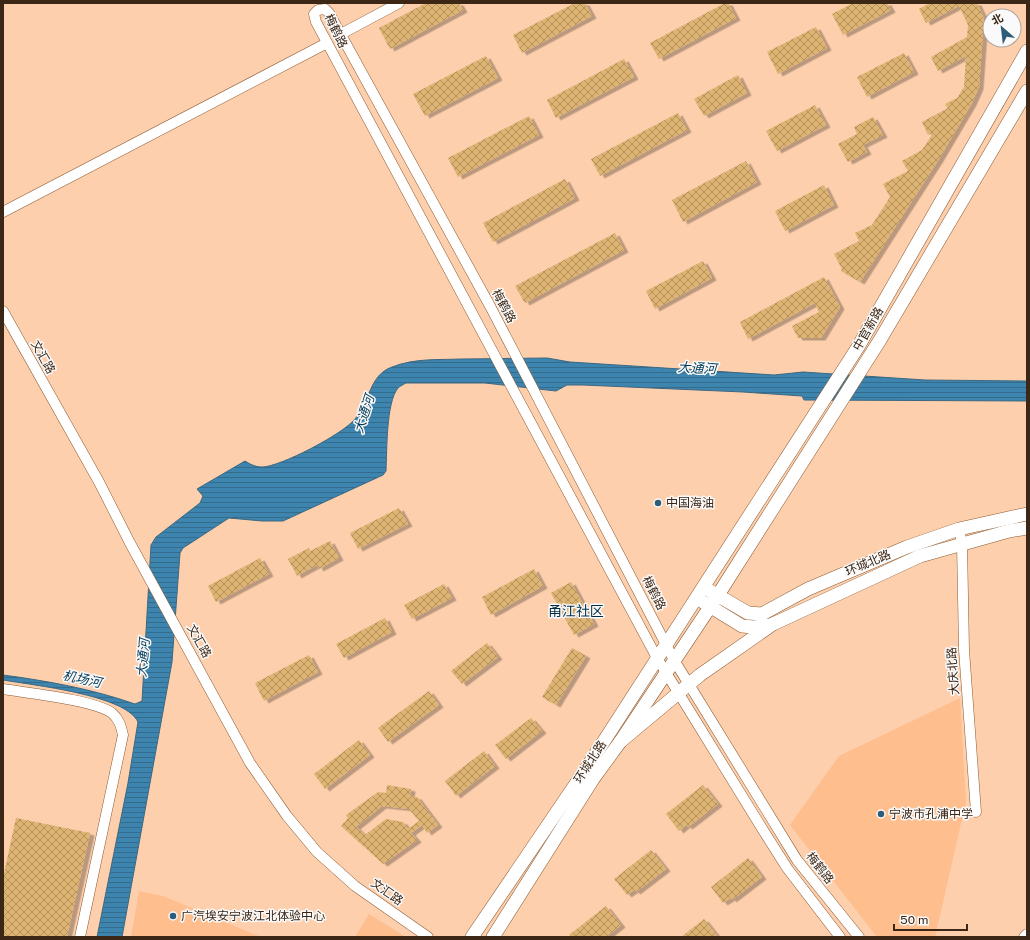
<svg xmlns="http://www.w3.org/2000/svg" width="1030" height="940" font-family="'Public Sans','Noto Sans SC',sans-serif">
<style>
.built{fill:#febe8e}
.water{fill:url(#water-rules);stroke:#3d6881}
.building{fill:url(#building-cross-hatch);fill-rule:evenodd;filter:url(#shadow)}
.lines{fill:none;stroke-linecap:round;stroke-linejoin:round}
.minor-casing{stroke:#8d5b32;stroke-width:11}
.major-casing{stroke:#8d5b32;stroke-width:14}
.minor{stroke:#fff;stroke-width:10}
.major{stroke:#fff;stroke-width:13}
.poi-dot{fill:#2c5c7a;stroke:#fafafa;stroke-width:1.5}
.labels{text-anchor:middle;dominant-baseline:central;stroke-width:3;stroke-linejoin:round;paint-order:stroke}
.street-label{font-size:12px;fill:#3c2615;stroke:#fafafa}
.poi-label{font-size:12px;fill:#3c2615;stroke:#fafafa;text-anchor:start}
.water-label{font-size:13px;font-style:italic;fill:#003b59;stroke:#fafafa}
.quarter-label{font-size:14px;fill:#032d43;stroke:#fafafa}
</style>
<defs>
<pattern id="water-rules" width="6" height="5" patternUnits="userSpaceOnUse"><rect width="6" height="5" fill="#3d84af"/><path d="M0 2.5h6" fill="none" stroke="#346c8d"/></pattern>
<pattern id="building-cross-hatch" width="8" height="8" patternUnits="userSpaceOnUse"><rect width="8" height="8" fill="#deb473"/><path d="M0 0l8 8M0 8l8-8" fill="none" stroke="#b5925d"/></pattern>
<filter id="shadow"><feDropShadow dx="4.5" dy="2.5" stdDeviation="0" flood-color="#0004"/></filter>
</defs>
<rect width="100%" height="100%" fill="#fdcfac"/>
<!-- built -->
<g class="built">
<path d="M960,698L966,802L935,937H877L790,825L839,756Z"/>
<path d="M139,891L163,896L261,937H131Z"/>
<path d="M369,914L406,937H355Z"/>
</g>
<!-- water -->
<path class="water" d="M547,358L570,362L774,375L803,372L925,380L1027,381V401L804,400L802,396L743,392L583,385H567L556,391L485,383H406C404,384 400,386 398,388C386,402 387,452 386,471L383,475L283,521H262L229,518L183,548L180,553L172,662L122,937H97L128,783L138,722C126,695 32,685 3,680V675C48,681 92,689 135,704L142,701L151,545L156,537L200,503L203,496L197,489L245,461C250,464 255,467 262,467C280,467 343,434 355,419C370,402 369,375 392,367C415,358 438,360 461,359C490,359 518,358 547,358Z"/>
<!-- building -->
<g class="building">
<path d="M426,3H459L463,10L390,49L379,28Z"/>
<path d="M575,3H585L592,16L522,53L513,35Z"/>
<path d="M725,3H728L736,18L659,59L650,43Z"/>
<path d="M853,3H887L891,10L843,35L832,14Z"/>
<path d="M930,3H977L984,18L979,87L972,103L939,159L860,282L841,271L842,269L834,254L859,241L855,233L872,225L890,197L883,184L908,171L902,161L922,150L934,132L928,135L922,122L948,108L945,104L957,98L964,87L966,56L938,71L931,57L967,37L968,25L959,6L926,23L919,9Z"/>
<path d="M816,27L827,48L778,74L767,52Z"/>
<path d="M904,53L914,72L867,97L857,77Z"/>
<path d="M486,56L498,78L425,116L413,94Z"/>
<path d="M624,59L634,77L556,118L547,100Z"/>
<path d="M738,75L747,93L704,116L694,99Z"/>
<path d="M815,105L826,125L777,151L766,131Z"/>
<path d="M678,113L687,130L600,176L591,159Z"/>
<path d="M529,116L539,135L458,177L448,158Z"/>
<path d="M873,117L883,135L863,145L867,152L848,162L838,144L857,134L854,127Z"/>
<path d="M746,161L757,182L683,222L672,200Z"/>
<path d="M565,179L575,198L493,242L483,223Z"/>
<path d="M824,185L834,205L785,231L775,211Z"/>
<path d="M615,233L624,250L525,303L515,286Z"/>
<path d="M703,261L712,278L655,309L646,291Z"/>
<path d="M824,277L840,307L821,338H798L792,326L819,312L815,303L748,339L740,322Z"/>
<path d="M399,508L408,524L358,549L350,533Z"/>
<path d="M330,541L339,558L319,569L317,565L297,576L288,559L309,548L310,551Z"/>
<path d="M260,558L269,574L216,602L208,586Z"/>
<path d="M534,569L543,586L491,615L482,597Z"/>
<path d="M571,582L594,624L574,635L551,593Z"/>
<path d="M444,584L452,598L412,619L404,605Z"/>
<path d="M385,618L392,632L344,658L336,644Z"/>
<path d="M487,643L498,657L462,684L451,671Z"/>
<path d="M572,648L586,656L556,705L542,697Z"/>
<path d="M309,655L318,672L264,701L255,683Z"/>
<path d="M429,691L439,705L388,742L378,728Z"/>
<path d="M531,718L542,731L506,759L495,745Z"/>
<path d="M359,740L370,755L325,789L314,774Z"/>
<path d="M484,751L495,766L456,796L445,781Z"/>
<path d="M387,785L411,789L410,796L417,797L438,825L427,833L422,825L411,833L417,840L383,864L341,826L348,818L346,815L378,792L386,793ZM382,806L409,809L419,821L408,829L403,822L386,819L365,835L356,827Z"/>
<path d="M703,785L718,804L688,827L686,825L679,831L666,814Z"/>
<path d="M16,818L90,833L67,937H3V878Z"/>
<path d="M651,850L666,869L636,892L634,890L627,895L614,879Z"/>
<path d="M748,858L762,877L732,900L731,898L723,903L711,887Z"/>
<path d="M606,906L621,925L606,937H571L569,935Z"/>
<path d="M704,919L718,937H681Z"/>
</g>
<g class="lines">
<!-- minor casing -->
<g class="minor-casing">
<g id="minor">
<path d="M341,34L399,3"/>
<path d="M3,212L327,43"/>
<path d="M3,311L99,482L130,543L250,763L287,816L317,852L355,886L428,937"/>
<path d="M959,529L962,543L964,650L976,812"/>
<path d="M3,689C27,693 95,700 112,713C119,719 121,726 123,735L80,937"/>
<path d="M840,937L787,868L763,830L657,658L316,22L314,14L318,10L325,9L329,13L490,306L674,660L797,860L859,937"/>
<path d="M1024,937L1027,934"/>
</g>
</g>
<!-- major casing -->
<g class="major-casing">
<g id="major">
<path d="M710,591L748,613L762,614L808,589L907,547L959,529L1027,514"/>
<path d="M703,602L742,626L754,627L770,625"/>
<path d="M620,742L718,595L880,340L1027,91"/>
<path d="M472,937L586,769L858,347L1027,51"/>
<path d="M493,937L593,779L620,742L700,675L773,624L920,556L1009,531L1027,528"/>
</g>
</g>
<!-- minor -->
<use href="#minor" class="minor"/>
<!-- major -->
<use href="#major" class="major"/>
</g>
<!-- markers -->
<g class="poi-dot">
<circle cx="658" cy="503" r="4"/>
<circle cx="881" cy="814" r="4"/>
<circle cx="173" cy="916" r="4"/>
</g>
<g class="labels">
<!-- street labels -->
<g class="street-label">
<text transform="translate(336 31) rotate(64)">梅鹤路</text>
<text transform="translate(504 306) rotate(62)">梅鹤路</text>
<text transform="translate(868 329) rotate(-60)">中官新路</text>
<text transform="translate(43 357) rotate(61)">文汇路</text>
<text transform="translate(868 563) rotate(-23)">环城北路</text>
<text transform="translate(654 593) rotate(63)">梅鹤路</text>
<text transform="translate(199 641) rotate(61)">文汇路</text>
<text transform="translate(953 671) rotate(-94)">大庆北路</text>
<text transform="translate(590 762) rotate(-57)">环城北路</text>
<text transform="translate(820 868) rotate(52)">梅鹤路</text>
<text transform="translate(387 892) rotate(35)">文汇路</text>
</g>
<!-- poi labels -->
<g class="poi-label">
<text x="666" y="503">中国海油</text>
<text x="889" y="814">宁波市孔浦中学</text>
<text x="181" y="916">广汽埃安宁波江北体验中心</text>
</g>
<!-- water labels -->
<g class="water-label">
<text transform="translate(697 368) rotate(3)">大通河</text>
<text transform="translate(364 414) rotate(-72)">大通河</text>
<text transform="translate(143 658) rotate(-85)">大通河</text>
<text transform="translate(82 679) rotate(12)">机场河</text>
</g>
<!-- quarter labels -->
<g class="quarter-label">
<text x="576" y="611">甬江社区</text>
</g>
</g>
<!-- border -->
<rect width="1030" height="940" fill="none" stroke="#3c2615" stroke-width="8"/>
<!-- north arrow -->
<g transform="translate(1002 28) rotate(332)"><circle r="19" fill="#fafafa" stroke="#aea59e"/>
<path d="M0-3L7 15L0 10L-7 15Z" fill="#2c5c7a"/>
<text y="-6" font-size="11" font-weight="bold" text-anchor="middle" fill="#3c2615">北</text>
</g>
<!-- scale -->
<path d="M894 924v6h73v-6" fill="none" stroke="#3c2615" stroke-width="2"/>
<text x="900" y="924" font-size="12" fill="#3c2615" stroke="#fafafa" stroke-width="3" paint-order="stroke">50 m</text>
</svg>
